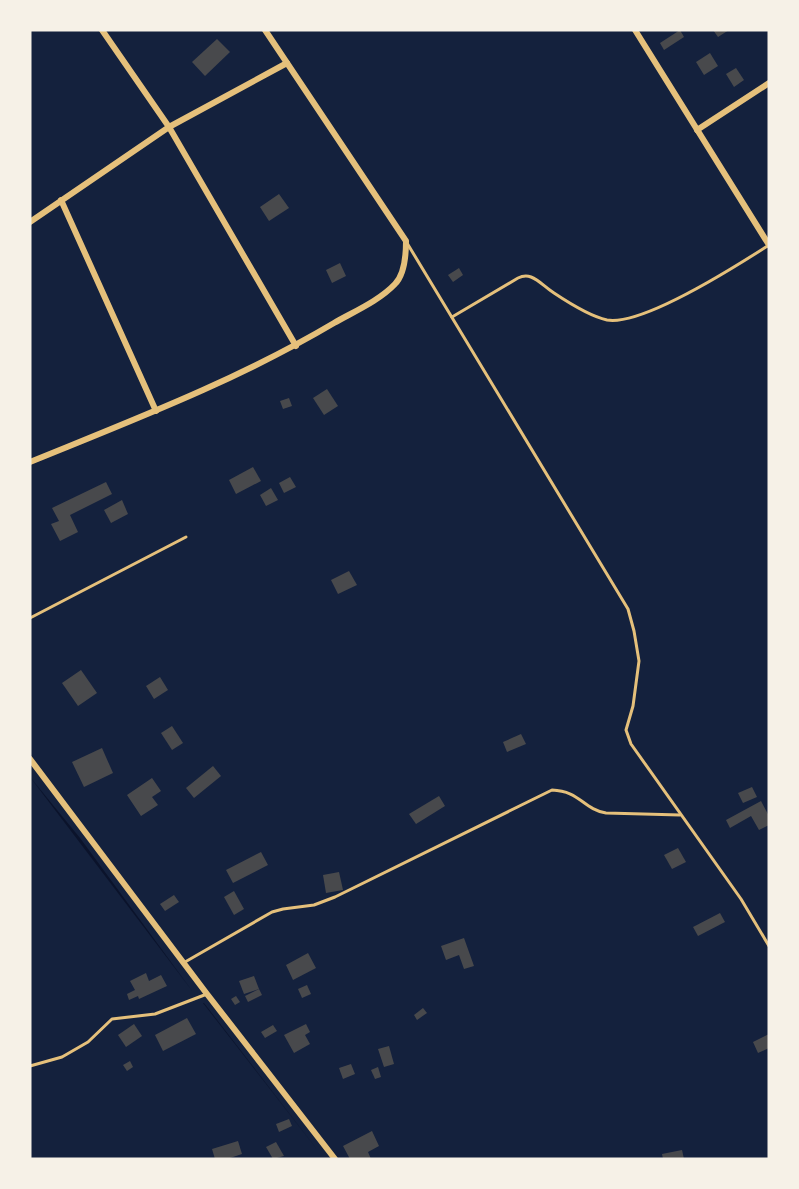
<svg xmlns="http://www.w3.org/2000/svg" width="799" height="1189" font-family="Quicksand,sans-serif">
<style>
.water{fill:#0b132b}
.building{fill:#48494c}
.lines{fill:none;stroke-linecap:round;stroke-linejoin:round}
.service{stroke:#e5c07b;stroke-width:3}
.minor{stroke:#e5c07b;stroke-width:6}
</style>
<rect width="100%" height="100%" fill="#14213d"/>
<!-- water -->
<g class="water">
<path d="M30,777L80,838L193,992Z"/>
<path d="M203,1003H204L319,1152Z"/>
</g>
<!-- building -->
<g class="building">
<path d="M680,30L684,37L664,50L660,43Z"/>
<path d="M713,30H729L718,37Z"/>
<path d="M217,39L230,52L205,76L192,62Z"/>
<path d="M710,53L718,66L704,75L696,62Z"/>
<path d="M736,68L744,80L734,87L726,74Z"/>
<path d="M279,194L289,208L269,221L260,207Z"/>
<path d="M340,263L346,276L332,283L326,270Z"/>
<path d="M459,268L463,275L453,282L448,275Z"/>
<path d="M327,389L338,406L324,415L313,398Z"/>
<path d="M289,398L292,406L283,409L280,401Z"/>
<path d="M253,467L261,481L236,494L229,480Z"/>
<path d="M290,477L296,487L284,493L279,483Z"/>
<path d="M106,482L112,494L70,515L78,532L60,541L51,524L59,521L52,508Z"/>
<path d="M271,488L278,500L266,506L260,495Z"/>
<path d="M122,500L128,514L111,523L104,510Z"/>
<path d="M349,571L357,585L338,594L331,580Z"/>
<path d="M81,670L97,693L78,706L62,683Z"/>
<path d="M160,677L168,690L154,699L146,686Z"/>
<path d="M172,726L183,743L172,750L161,733Z"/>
<path d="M521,734L526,744L507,752L503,742Z"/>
<path d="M102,748L113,773L84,787L72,762Z"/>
<path d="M213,766L221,776L194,798L186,788Z"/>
<path d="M152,778L161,791L152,797L158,805L141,816L127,795Z"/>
<path d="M752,787L757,797L743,803L738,793Z"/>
<path d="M439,796L445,806L416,824L409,814Z"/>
<path d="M761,801L769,816V825L759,830L751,816L730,828L726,820Z"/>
<path d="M678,848L686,862L672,869L664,855Z"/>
<path d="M261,852L268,865L233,883L226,870Z"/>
<path d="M339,872L343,890L326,893L323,875Z"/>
<path d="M234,891L244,909L234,915L224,897Z"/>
<path d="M174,895L179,902L165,911L160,904Z"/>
<path d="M720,913L725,922L698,936L693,927Z"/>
<path d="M464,938L474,966L464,969L459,955L446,960L441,946Z"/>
<path d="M308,953L316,968L293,980L286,965Z"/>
<path d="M146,973L149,981L161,975L167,986L139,999L138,996L129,1000L127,994L135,990L130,981Z"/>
<path d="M254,976L259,989L244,994L239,981Z"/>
<path d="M307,985L311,994L302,998L298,989Z"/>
<path d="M259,989L262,995L248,1002L245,996Z"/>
<path d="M236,996L240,1002L235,1005L231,999Z"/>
<path d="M423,1008L427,1013L417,1020L414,1015Z"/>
<path d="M187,1018L196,1034L163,1051L155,1035Z"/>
<path d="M134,1024L142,1036L126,1047L118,1035Z"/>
<path d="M306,1024L310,1032L305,1035L310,1044L294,1053L284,1035Z"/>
<path d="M273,1025L277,1031L265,1038L261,1032Z"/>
<path d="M769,1034V1048L758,1053L753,1042Z"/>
<path d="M389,1046L394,1064L384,1067L378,1049Z"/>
<path d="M130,1061L133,1067L127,1071L123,1065Z"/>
<path d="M351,1064L355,1074L343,1079L339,1068Z"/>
<path d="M378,1067L381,1077L375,1079L371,1070Z"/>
<path d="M289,1119L292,1126L279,1132L276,1124Z"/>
<path d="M372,1131L379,1146L368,1152L371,1159H350L343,1146Z"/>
<path d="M238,1141L242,1154L227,1159H215L212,1149Z"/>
<path d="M276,1142L284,1156L273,1159L266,1147Z"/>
<path d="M682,1150L684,1159H663L662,1154Z"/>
</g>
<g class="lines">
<!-- service -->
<g class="service">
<path d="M407,243L628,609L634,631L639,661L633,706L626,730L631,744L741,899L769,946"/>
<path d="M452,317L518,278C522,276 526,275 531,277C539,280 546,288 554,293C569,303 589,316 607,320C642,326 738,265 769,245"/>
<path d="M30,618L186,537"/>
<path d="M185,962L272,912L283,909L314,905L335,897L552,790C580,791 583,809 606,813L680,815"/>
<path d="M30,1066L62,1057L88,1042L112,1019L155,1014L207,994"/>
</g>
<!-- minor -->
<g class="minor">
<path d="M102,30L169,127L296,346"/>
<path d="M635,30L769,245"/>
<path d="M697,130L769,83"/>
<path d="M61,200L156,411"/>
<path d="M30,222L169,127L287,63"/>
<path d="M30,462C133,420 238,380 334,323C353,312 379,301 395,284C405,274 406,254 406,241L265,30"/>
<path d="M30,759L207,994L335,1159"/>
</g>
</g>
<!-- border -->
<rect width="799" height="1189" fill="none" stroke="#f6f1e7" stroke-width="63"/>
</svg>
